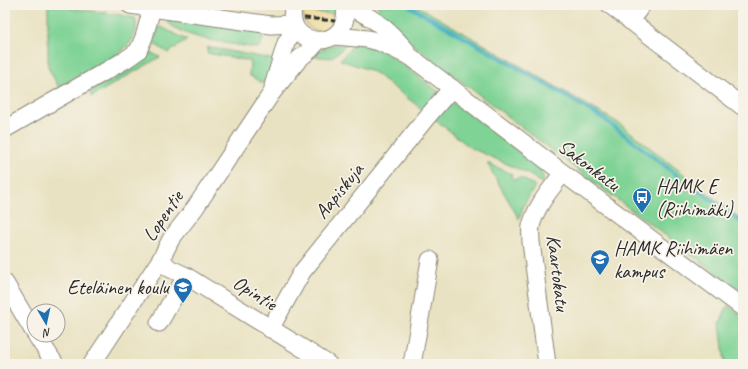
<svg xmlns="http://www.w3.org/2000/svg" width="748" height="369" font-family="Caveat,sans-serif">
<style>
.green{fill:#7fd395;stroke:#557f60}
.sand{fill:#eeda9e;stroke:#8c8264}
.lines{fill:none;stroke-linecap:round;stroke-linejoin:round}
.stream{stroke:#41acc0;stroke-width:4}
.minor-casing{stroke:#8a8676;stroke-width:19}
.minor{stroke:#fff;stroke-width:17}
.rail{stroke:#2b2b2b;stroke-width:3;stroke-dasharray:6 3;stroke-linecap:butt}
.labels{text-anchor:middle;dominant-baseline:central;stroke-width:3.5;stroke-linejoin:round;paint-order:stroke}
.street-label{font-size:20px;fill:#2b2b2b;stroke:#f7f3e8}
.poi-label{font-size:20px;fill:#2b2b2b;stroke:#f7f3e8;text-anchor:start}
</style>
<rect width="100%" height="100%" fill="#f7f3e8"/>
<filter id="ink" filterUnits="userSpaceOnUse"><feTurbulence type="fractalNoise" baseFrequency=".025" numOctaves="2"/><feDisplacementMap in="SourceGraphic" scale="8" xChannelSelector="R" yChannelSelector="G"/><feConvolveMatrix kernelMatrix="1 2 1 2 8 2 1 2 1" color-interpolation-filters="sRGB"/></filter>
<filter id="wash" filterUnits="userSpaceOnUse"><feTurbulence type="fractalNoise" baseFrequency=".012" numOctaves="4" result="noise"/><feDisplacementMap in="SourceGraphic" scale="16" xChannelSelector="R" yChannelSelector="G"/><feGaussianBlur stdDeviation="0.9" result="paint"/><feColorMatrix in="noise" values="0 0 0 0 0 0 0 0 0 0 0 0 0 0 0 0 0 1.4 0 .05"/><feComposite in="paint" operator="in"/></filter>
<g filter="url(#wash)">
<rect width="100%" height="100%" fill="#e9e2c2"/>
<!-- green -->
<g class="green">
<path d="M48,5L121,15L135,18C139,33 132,42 121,52L59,88L48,67Z"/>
<path d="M306,5H333L337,14L303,12Z"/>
<path d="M376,5H416L620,124L743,221V293L587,177L377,17L379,8Z"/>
<path d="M195,20L266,29L260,47L257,48C235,44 180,39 167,21Z"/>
<path d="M159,27H161L187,40L168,53L153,43Z"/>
<path d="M347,43L341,50L331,58L310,56L329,46Z"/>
<path d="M355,43L383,50L439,92L423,110L375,73L367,69L340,60Z"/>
<path d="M208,47L276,60L267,84L260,82L249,75L250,61L207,53Z"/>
<path d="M149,52L160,57L91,97L90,91C110,80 136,71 149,52Z"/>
<path d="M451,102L459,106L540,168L544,180L542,183L525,172L471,148L432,117L445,103Z"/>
<path d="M487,163L512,174L511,177L513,179L521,178L535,186L524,205L519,219Z"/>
<path d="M728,305L743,317V364H725L720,323Z"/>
</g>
<!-- sand -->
<path class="sand" d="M303,12L337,14C335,38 304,37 303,12Z"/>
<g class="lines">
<!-- stream -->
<g class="stream">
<path d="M409,6L544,83L604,119L678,176"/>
<path d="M692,185L743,224"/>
</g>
</g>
</g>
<g filter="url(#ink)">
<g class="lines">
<!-- minor casing -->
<g class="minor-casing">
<g id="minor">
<path d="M130,5L271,25L294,24"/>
<path d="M294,5C281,49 352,55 345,5"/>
<path d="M610,5L743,107"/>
<path d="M346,6C369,14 390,31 406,50"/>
<path d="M630,21L642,5"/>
<path d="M334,36L368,39L379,42L411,57L563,173L743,308"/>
<path d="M273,86L286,43L295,28"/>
<path d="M5,129L125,60L138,51L144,37L153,5"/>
<path d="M161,259L169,268L186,276L328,364"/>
<path d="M5,283L34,332"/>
<path d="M159,323L186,276"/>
<path d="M270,329L302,272L427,117L452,88"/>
<path d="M36,335L55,364"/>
<path d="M92,364L161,259L171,239L195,208L271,94L299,59L311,49L318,41"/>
<path d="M411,364L413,359L430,260"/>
<path d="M547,364L531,242C531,237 530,231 531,226C536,206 550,190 563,173"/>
</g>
</g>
<!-- minor -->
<use href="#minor" class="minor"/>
<!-- rail -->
<path class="rail" d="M304,18L335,21"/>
</g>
</g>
<!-- icons -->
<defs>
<g id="bus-pin" transform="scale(1)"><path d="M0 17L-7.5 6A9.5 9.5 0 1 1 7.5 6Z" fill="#1f6fb2" stroke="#f7f3e8"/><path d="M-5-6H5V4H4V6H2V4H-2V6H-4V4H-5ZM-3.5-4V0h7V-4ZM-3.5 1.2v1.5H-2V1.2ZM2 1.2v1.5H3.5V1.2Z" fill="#fff"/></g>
<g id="university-pin" transform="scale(1)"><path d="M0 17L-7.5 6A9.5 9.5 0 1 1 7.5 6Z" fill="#1f6fb2" stroke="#f7f3e8"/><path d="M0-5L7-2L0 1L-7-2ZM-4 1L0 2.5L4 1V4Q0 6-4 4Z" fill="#fff"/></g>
<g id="school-pin" transform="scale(1)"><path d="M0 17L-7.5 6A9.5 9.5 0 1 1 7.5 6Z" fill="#1f6fb2" stroke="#f7f3e8"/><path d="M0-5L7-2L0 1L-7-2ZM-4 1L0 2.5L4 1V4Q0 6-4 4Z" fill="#fff"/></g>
</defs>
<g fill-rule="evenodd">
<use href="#bus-pin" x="642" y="197"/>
<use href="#university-pin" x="600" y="259"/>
<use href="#school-pin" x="183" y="287"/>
</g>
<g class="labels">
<!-- street labels -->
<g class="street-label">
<text transform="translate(589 165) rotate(37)">Sakonkatu</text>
<text transform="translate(339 191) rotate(-51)">Aapiskuja</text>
<text transform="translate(163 216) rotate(-56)">Lopentie</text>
<text transform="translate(558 273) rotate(83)">Kaartokatu</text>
<text transform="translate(255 293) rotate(32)">Opintie</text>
</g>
<!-- poi labels -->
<g class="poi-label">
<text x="656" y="186">HAMK E<tspan x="656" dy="23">(Riihimäki)</tspan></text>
<text x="614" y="248">HAMK Riihimäen<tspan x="614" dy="23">kampus</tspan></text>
<text x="169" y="287" text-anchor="end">Eteläinen koulu</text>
</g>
</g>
<!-- margin -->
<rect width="748" height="369" fill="none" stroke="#f7f3e8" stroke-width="20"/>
<!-- north arrow -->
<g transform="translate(46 323) rotate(171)"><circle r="19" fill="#f7f3e8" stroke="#a5a39c"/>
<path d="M0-3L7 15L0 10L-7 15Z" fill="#1f6fb2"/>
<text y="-6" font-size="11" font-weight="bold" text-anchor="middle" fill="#2b2b2b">N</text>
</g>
</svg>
